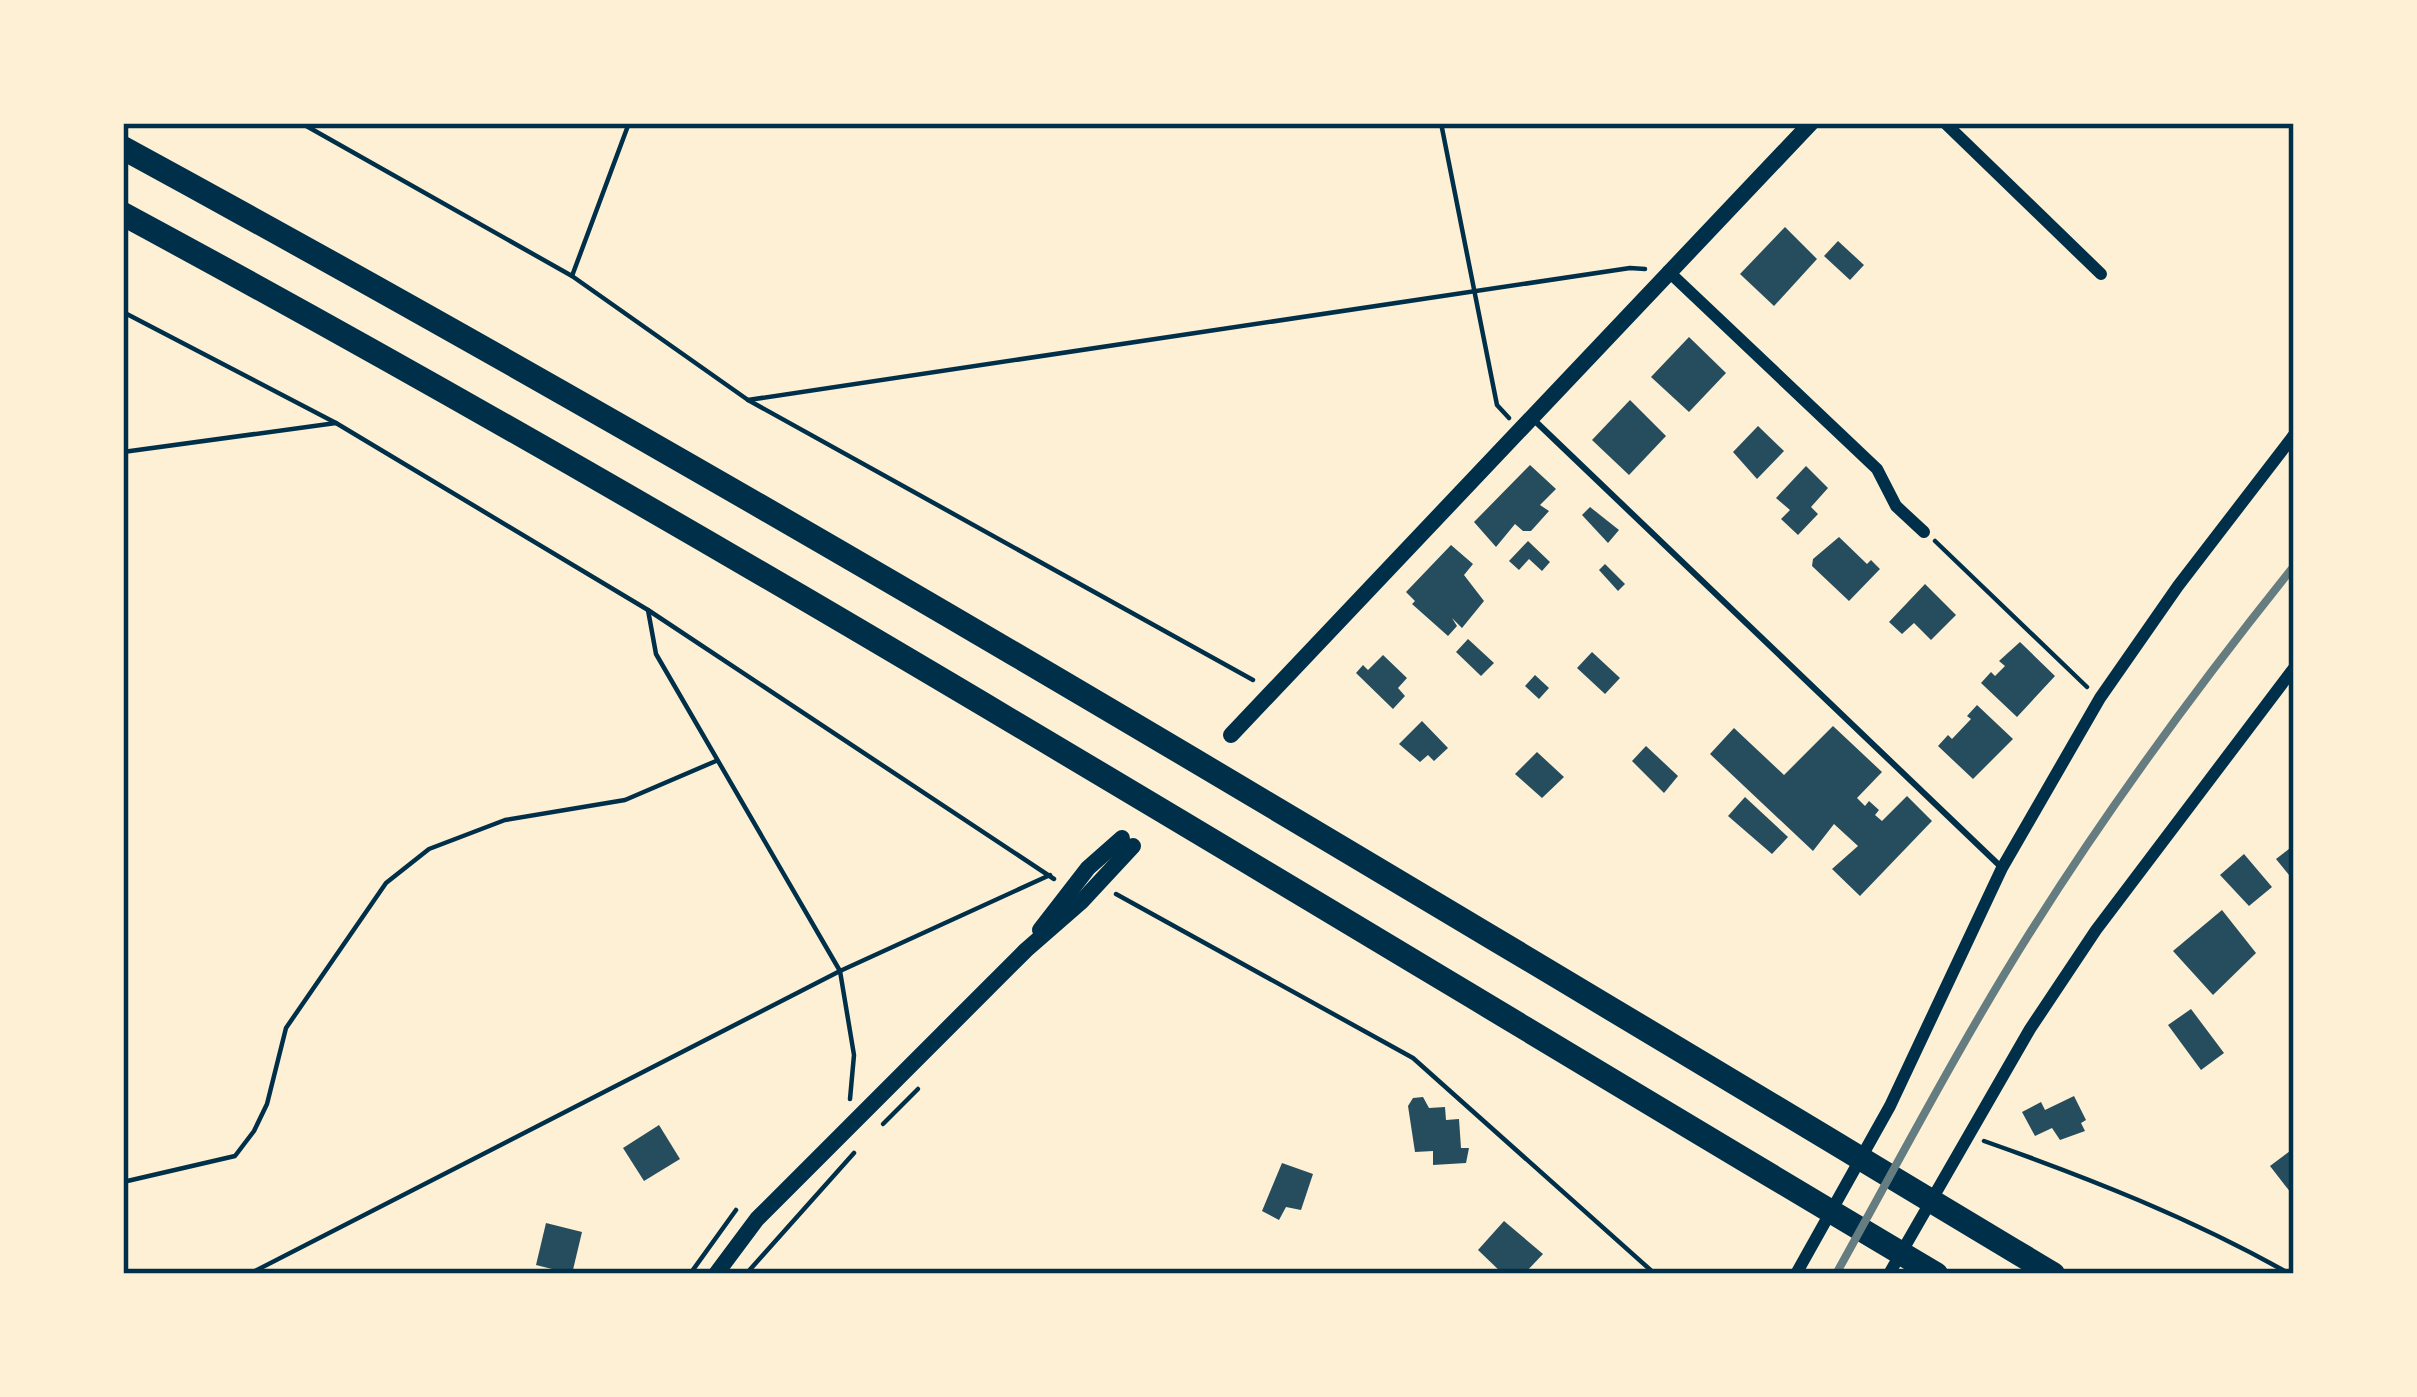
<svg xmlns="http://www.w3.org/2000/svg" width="2417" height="1397" font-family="'DM Sans',sans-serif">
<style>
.building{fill:#264d5e}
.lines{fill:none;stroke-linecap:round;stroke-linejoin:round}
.path{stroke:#003049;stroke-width:4.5}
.service{stroke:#003049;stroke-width:6}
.minor{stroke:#003049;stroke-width:12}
.tertiary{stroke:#003049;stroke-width:16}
.motorway{stroke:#003049;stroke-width:24}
.rail{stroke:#657d81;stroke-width:8}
.neatline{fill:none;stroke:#003049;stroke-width:4.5}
</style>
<rect width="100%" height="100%" fill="#fdf0d5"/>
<!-- building -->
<g class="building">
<path d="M1785,227L1817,259L1774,306L1740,274Z"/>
<path d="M1838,241L1864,265L1850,280L1824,256Z"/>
<path d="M1689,337L1726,373L1689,412L1651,377Z"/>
<path d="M1630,400L1666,436L1629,475L1592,440Z"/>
<path d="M1758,426L1784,451L1757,479L1733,452Z"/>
<path d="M1530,465L1556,489L1540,505L1549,511L1531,531H1523L1515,524L1496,547L1474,522Z"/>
<path d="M1806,466L1828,488L1811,507L1818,514L1798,535L1781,519L1790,510L1776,498Z"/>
<path d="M1590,507L1619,530L1608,543L1582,515Z"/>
<path d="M1839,537L1867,564L1871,560L1880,569L1849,601L1812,566L1813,559Z"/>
<path d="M1528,541L1550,562L1542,571L1529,559L1519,570L1509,561Z"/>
<path d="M1451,545L1473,564L1464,575L1484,601L1462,628L1452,618L1457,626L1448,636L1412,604L1415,601L1406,592Z"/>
<path d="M1605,564L1625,584L1618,591L1599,570Z"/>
<path d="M1925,584L1956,615L1931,640L1914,623L1902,634L1889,622Z"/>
<path d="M1468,639L1494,663L1481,676L1456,652Z"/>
<path d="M2020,642L2055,676L2017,717L1981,683L1991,672L1995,676L2005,666L1999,661Z"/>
<path d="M1592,652L1620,678L1605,694L1577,668Z"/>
<path d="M1383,655L1407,678L1398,688L1405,696L1393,709L1356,673L1363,665L1368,670Z"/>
<path d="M1535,675L1549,688L1539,699L1525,686Z"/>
<path d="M1977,705L2013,739L1973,779L1938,746L1948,735L1952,739L1971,719L1967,716Z"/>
<path d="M1422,721L1448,748L1434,761L1428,755L1420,762L1399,744Z"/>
<path d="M1833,726L1882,772L1857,798L1865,806L1869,801L1879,810L1875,815L1882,821L1907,796L1932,821L1860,896L1832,869L1858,846L1834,824L1813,851L1710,754L1734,728L1784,775Z"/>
<path d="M1646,746L1678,776L1664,793L1632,761Z"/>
<path d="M1537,752L1564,777L1542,798L1515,774Z"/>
<path d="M1745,797L1788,837L1772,854L1728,816Z"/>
<path d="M2294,845V881L2276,859Z"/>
<path d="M2244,854L2272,887L2249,906L2220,875Z"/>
<path d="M2222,910L2256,953L2213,995L2173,951Z"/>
<path d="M2191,1009L2224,1053L2201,1070L2168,1025Z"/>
<path d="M2074,1096L2086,1120L2081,1123L2085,1131L2060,1140L2052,1128L2035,1136L2022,1112L2041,1102L2045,1110Z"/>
<path d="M1423,1097L1429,1108L1445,1107L1446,1120L1459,1119L1461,1148H1469L1466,1163L1433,1165V1151L1415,1152L1408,1106L1413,1098Z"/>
<path d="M659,1125L680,1159L644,1181L623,1148Z"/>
<path d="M2294,1148V1176L2290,1180L2294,1191L2291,1193L2270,1166Z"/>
<path d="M1282,1163L1313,1174L1301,1210L1286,1207L1279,1220L1262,1211Z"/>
<path d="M1504,1221L1543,1254L1524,1274H1503L1478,1250Z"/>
<path d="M546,1223L582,1232L572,1274L536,1265Z"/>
</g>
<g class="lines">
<!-- path -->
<g class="path">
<path d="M301,123L572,276L748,400L1253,680"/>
<path d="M1441,123L1497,405L1509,418"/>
<path d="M572,276L629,123"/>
<path d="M123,312L336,423L648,610L1054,879"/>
<path d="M748,400L1630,268L1645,269"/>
<path d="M123,452L336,423"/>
<path d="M1935,541L2087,687"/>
<path d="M648,610L656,654L840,971L854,1055L850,1099"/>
<path d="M1116,894L1413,1058L1655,1274"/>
<path d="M883,1124L918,1089"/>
<path d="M1984,1141C2089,1178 2193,1219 2290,1274"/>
<path d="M123,1182L235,1156L254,1131L267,1104L286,1028L386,883L429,849L505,820L625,800L716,761"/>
<path d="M249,1274L840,971L1050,875"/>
<path d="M690,1274L736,1210"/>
<path d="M746,1274L854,1153"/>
</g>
<!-- service -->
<path class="service" d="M1533,419L1999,865"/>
<!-- minor -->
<g class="minor">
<path d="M1945,123L2101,274"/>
<path d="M1668,271L1877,469L1896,506L1924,532"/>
<path d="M1796,1274L1890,1106L2002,868L2100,698L2178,586L2294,435"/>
<path d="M1889,1274L2030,1029L2096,930L2294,668"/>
</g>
<!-- tertiary -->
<g class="tertiary">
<path d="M1231,735L1811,123"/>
<path d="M1040,930L1088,868L1122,838"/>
<path d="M716,1274L757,1219L1026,950L1081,902L1133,846"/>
</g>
<!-- motorway -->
<g class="motorway">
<path d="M123,148C777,504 1415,891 2053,1274"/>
<path d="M123,214C739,546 1334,917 1936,1274"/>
</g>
<!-- rail -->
<path class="rail" d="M1836,1274C1900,1159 1961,1042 2031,931C2111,804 2200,683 2294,566"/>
</g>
<!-- border -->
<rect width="2417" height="1397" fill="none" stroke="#fdf0d5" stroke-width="252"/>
<rect x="126" y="126" width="2165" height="1145" class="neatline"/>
</svg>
